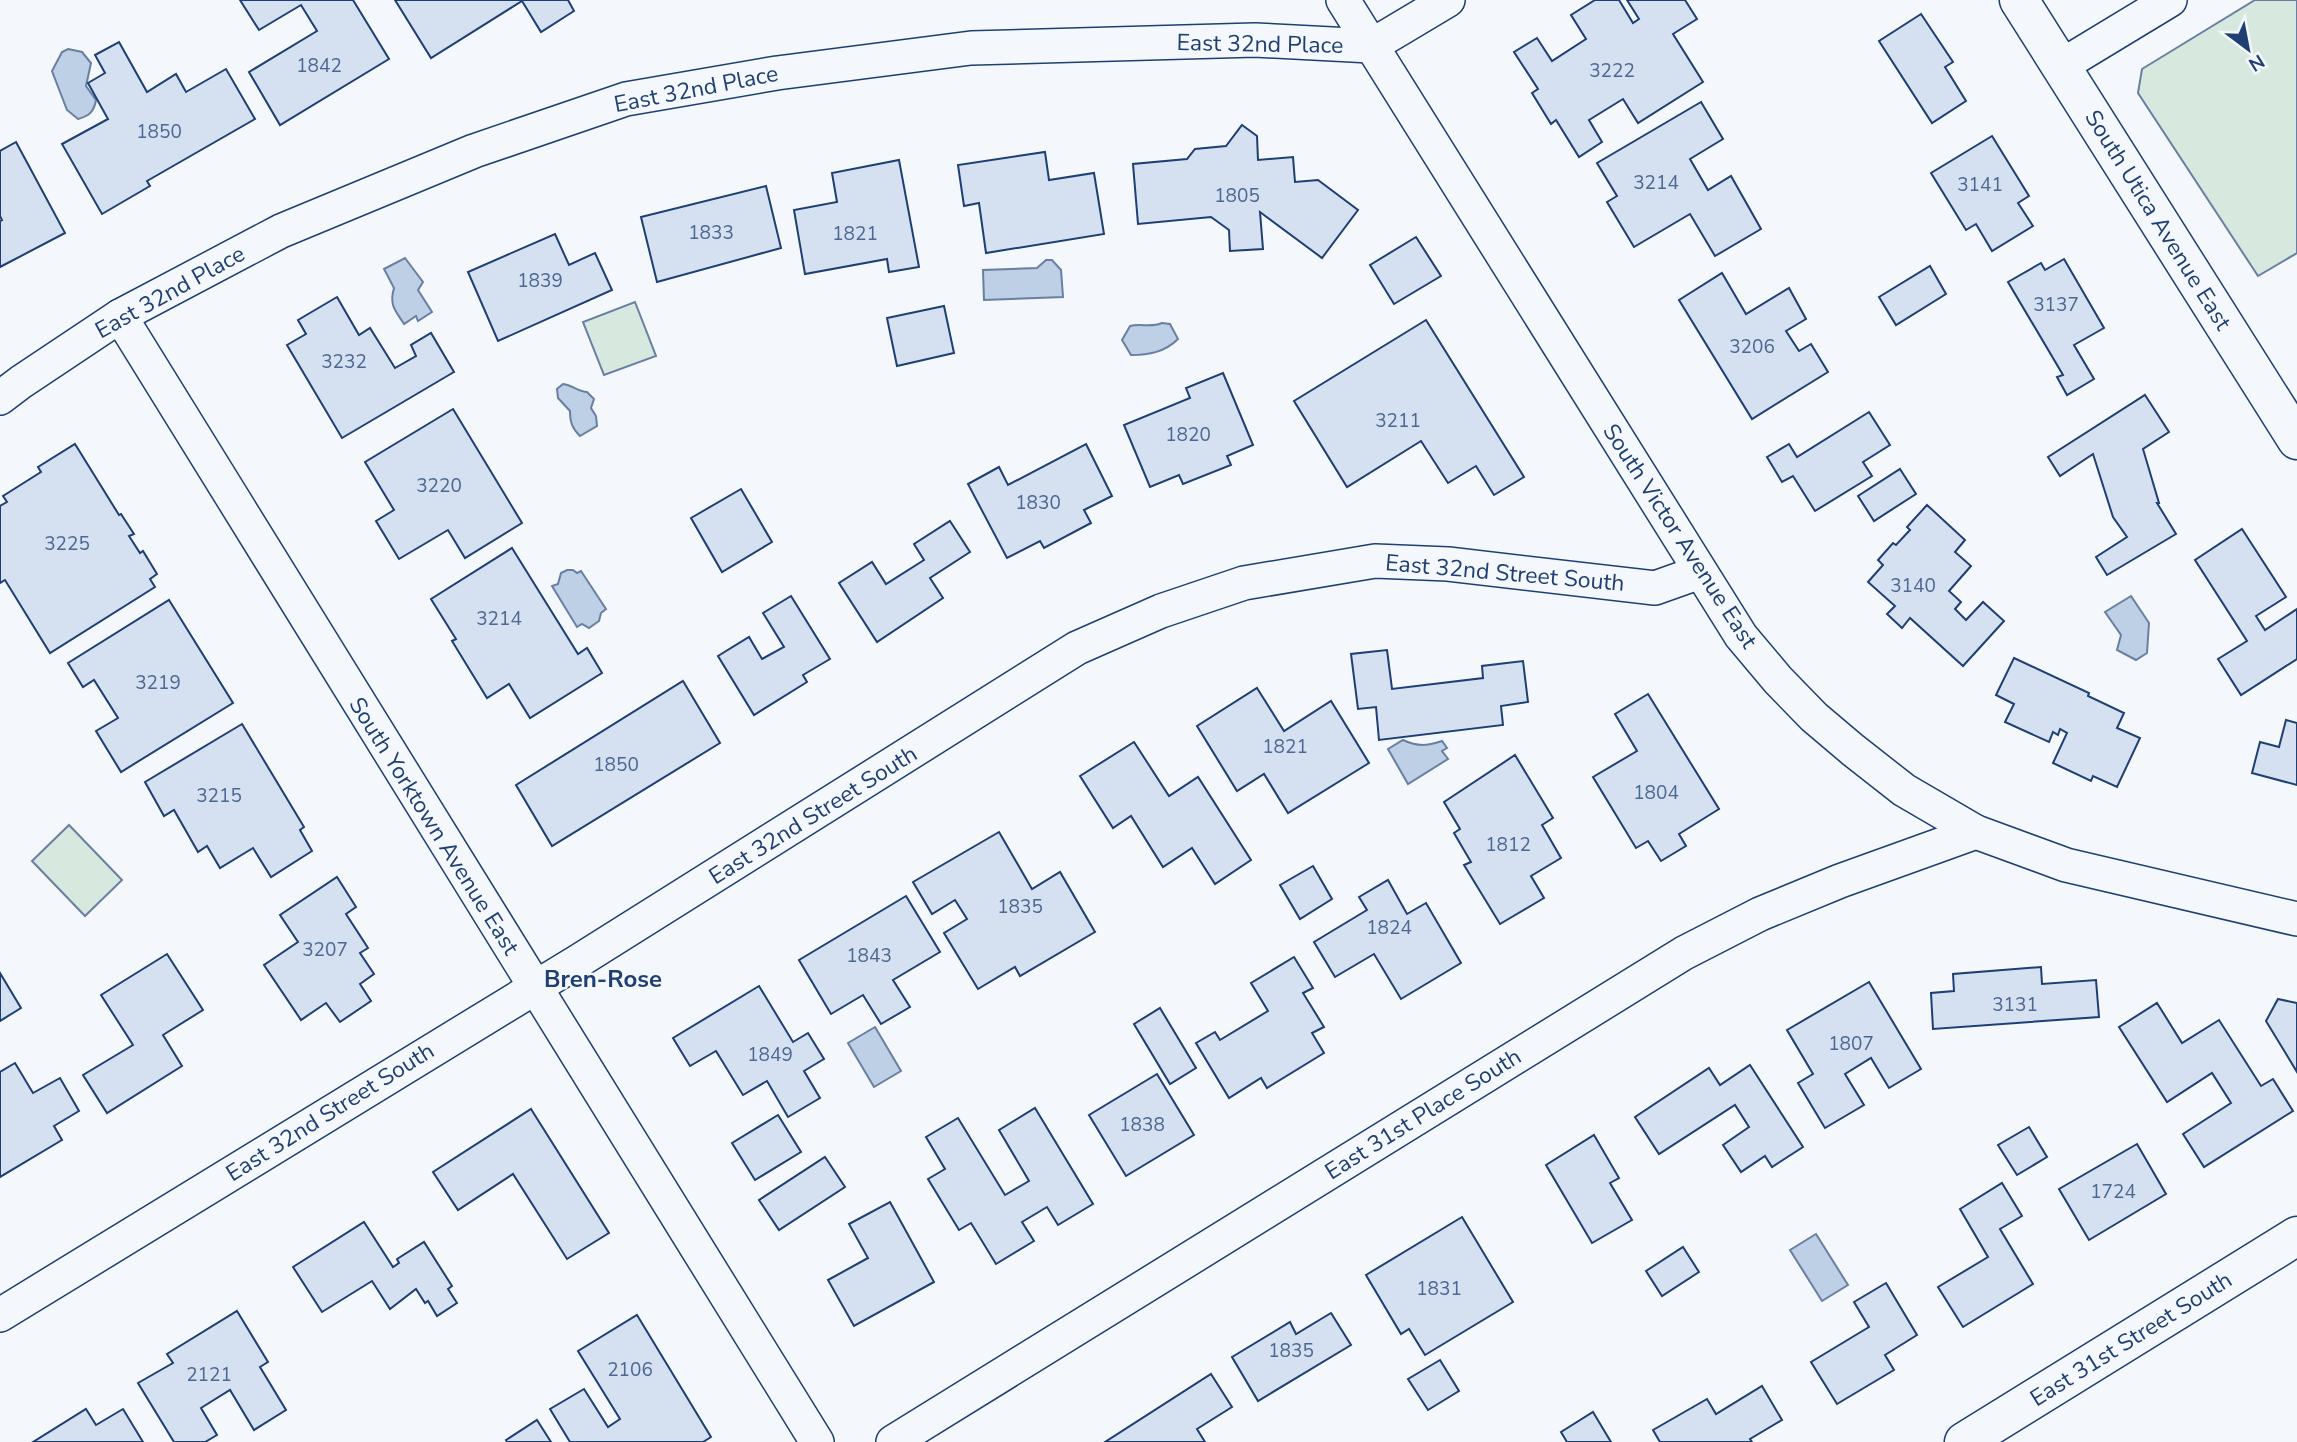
<svg xmlns="http://www.w3.org/2000/svg" width="2297" height="1442" font-family="'Nunito Sans',sans-serif">
<style>
.green{fill:#d7e8df;stroke:#687fa3;stroke-width:2}
.water{fill:#bed0e5;stroke:#687fa3;stroke-width:2}
.building{fill:#d5e0f0;stroke:#1d3f73;stroke-width:2}
.lines{fill:none;stroke-linecap:round;stroke-linejoin:round}
.minor-casing{stroke:#1d3f73;stroke-width:36}
.tertiary-casing{stroke:#1d3f73;stroke-width:41}
.secondary-casing{stroke:#1d3f73;stroke-width:41}
.minor{stroke:#f4f7fb;stroke-width:33}
.tertiary{stroke:#f4f7fb;stroke-width:38}
.secondary{stroke:#f4f7fb;stroke-width:38}
.labels{text-anchor:middle;dominant-baseline:central;stroke-width:5;stroke-linejoin:round;paint-order:stroke}
.number-label{font-size:19px;fill:#4b6792}
.street-label{font-size:23px;fill:#1d3f73;stroke:#f4f7fb}
.neighbourhood-label{font-size:24px;font-weight:bold;fill:#1d3f73;stroke:#f4f7fb}
</style>
<rect width="100%" height="100%" fill="#f4f7fb"/>
<!-- green -->
<g class="green">
<path d="M2255,0H2297V253L2258,276L2138,93L2142,69Z"/>
<path d="M635,302L656,356L604,375L583,322Z"/>
<path d="M69,825L122,880L85,916L32,861Z"/>
</g>
<!-- water -->
<g class="water">
<path d="M68,49L82,52L91,63L86,86L96,100C94,112 89,116 78,119L67,110L52,71L62,52Z"/>
<path d="M405,258L423,282L418,290L432,312L418,321L416,316L404,324C395,310 389,305 394,288L384,269Z"/>
<path d="M1046,260H1052L1061,270L1063,297L984,300L983,270L1037,268Z"/>
<path d="M1162,323L1170,324L1178,339C1165,352 1149,355 1131,355L1122,340L1130,326C1141,323 1151,328 1162,323Z"/>
<path d="M563,384C572,385 579,392 587,392L594,399L591,408L596,416L597,426L580,436C572,428 570,422 570,411L558,398L557,389Z"/>
<path d="M567,570H573L577,573L581,571L606,609L601,613L599,621L589,628L582,624L577,627L552,586L558,584L561,573Z"/>
<path d="M2131,596L2149,623L2147,653L2136,660L2117,650L2121,635L2105,612Z"/>
<path d="M1403,740C1418,747 1427,746 1442,741L1447,748L1442,751L1448,759L1408,784L1388,749Z"/>
<path d="M875,1027L901,1071L874,1087L848,1043Z"/>
<path d="M1816,1234L1848,1285L1822,1301L1790,1250Z"/>
</g>
<!-- building -->
<g class="building">
<path d="M240,0H353L389,59L280,125L249,72L317,31L301,5L259,30Z"/>
<path d="M395,0H568L574,11L541,32L522,1L431,58Z"/>
<path d="M1595,0H1619L1633,23L1639,19L1627,0H1685L1697,19L1673,34L1703,82L1638,123L1623,99L1589,120L1602,142L1579,157L1556,120L1551,124L1532,93L1538,89L1514,52L1537,38L1552,61L1586,39L1571,15Z"/>
<path d="M1921,14L1953,62L1945,67L1966,101L1932,123L1879,41Z"/>
<path d="M119,42L147,92L176,74L186,92L226,69L255,119L147,181L150,186L102,214L62,144L108,119L88,83L105,73L95,55Z"/>
<path d="M1701,102L1723,139L1690,159L1708,190L1731,176L1761,229L1715,256L1690,214L1634,247L1607,202L1617,196L1597,163Z"/>
<path d="M1242,125L1257,136L1258,160L1293,157L1295,182L1318,180L1358,210L1322,258L1260,212L1263,249L1230,251L1229,230L1211,217L1138,224L1133,164L1187,159L1195,149L1226,146Z"/>
<path d="M1992,136L2029,196L2018,203L2033,226L1992,251L1976,224L1966,230L1931,173Z"/>
<path d="M16,142L65,233L0,267V221L2,220L0,216V151Z"/>
<path d="M1045,152L1049,180L1094,173L1104,234L986,253L979,203L964,206L958,165Z"/>
<path d="M899,160L919,267L889,272L887,259L805,274L794,210L837,202L832,173Z"/>
<path d="M766,186L781,248L657,282L641,217Z"/>
<path d="M555,234L569,265L595,253L612,290L498,341L468,272Z"/>
<path d="M1416,237L1441,276L1394,304L1370,265Z"/>
<path d="M2064,259L2104,328L2074,345L2094,379L2067,395L2057,377L2063,375L2008,282L2041,263L2045,270Z"/>
<path d="M1930,266L1946,294L1896,325L1879,297Z"/>
<path d="M1722,273L1746,314L1789,288L1806,319L1786,331L1799,351L1811,344L1828,372L1752,419L1679,300Z"/>
<path d="M337,297L359,335L370,328L395,368L416,356L411,345L431,333L454,372L342,438L287,345L306,334L298,320Z"/>
<path d="M944,306L954,353L897,366L887,318Z"/>
<path d="M1426,320L1524,477L1494,495L1476,466L1448,483L1421,441L1347,487L1294,401Z"/>
<path d="M1223,373L1253,445L1227,456L1231,465L1183,484L1179,475L1150,487L1124,425L1190,398L1186,388Z"/>
<path d="M2145,395L2169,432L2143,449L2159,503H2157L2176,534L2107,575L2096,557L2127,537L2113,517L2093,454L2060,476L2048,457Z"/>
<path d="M453,409L522,523L465,558L448,530L399,559L376,521L394,510L365,462Z"/>
<path d="M1869,412L1890,445L1863,462L1872,476L1815,511L1793,476L1782,482L1767,457L1789,444L1797,457Z"/>
<path d="M75,444L119,515L121,514L134,534L129,536L140,553L143,551L157,574L150,579L155,587L50,653L5,580L0,583V506L7,502L3,496L41,472L38,467Z"/>
<path d="M1086,444L1112,496L1084,510L1091,523L1044,548L1040,541L1007,558L968,484L999,467L1008,485Z"/>
<path d="M1900,469L1916,494L1874,521L1858,496Z"/>
<path d="M741,489L772,542L722,572L691,518Z"/>
<path d="M1927,505L1965,540L1955,552L1971,566L1949,591L1961,602L1955,609L1966,620L1983,602L2004,621L1963,666L1910,618L1902,628L1887,614L1895,606L1868,582L1883,565L1878,560L1893,543L1896,545L1910,530L1907,527Z"/>
<path d="M950,521L970,552L930,578L943,598L877,642L839,583L872,562L886,584L924,560L914,544Z"/>
<path d="M2242,529L2286,597L2256,616L2265,630L2297,609V659L2241,695L2218,659L2247,641L2195,560Z"/>
<path d="M512,548L578,654L587,648L602,673L530,718L509,684L487,698L452,641L456,639L431,599Z"/>
<path d="M791,596L830,659L803,675L807,682L754,715L718,656L749,637L762,659L784,647L763,613Z"/>
<path d="M169,600L233,703L121,772L96,731L118,718L94,680L83,687L68,663Z"/>
<path d="M1387,650L1392,689L1483,678L1482,666L1523,661L1528,702L1501,706L1503,725L1379,740L1376,707L1358,709L1351,654Z"/>
<path d="M2014,658L2089,693L2088,696L2124,713L2117,728L2140,738L2117,787L2093,776L2091,781L2053,763L2067,733L2060,729L2058,735L2053,732L2049,742L2005,722L2014,704L1996,695Z"/>
<path d="M683,681L720,743L552,846L516,785Z"/>
<path d="M1257,688L1284,731L1331,701L1369,763L1288,813L1264,774L1237,791L1197,726Z"/>
<path d="M1648,694L1719,809L1679,834L1686,846L1661,861L1648,841L1636,848L1593,777L1637,751L1615,714Z"/>
<path d="M2286,720L2297,723V785L2252,773L2260,742L2279,747Z"/>
<path d="M242,724L304,827L300,830L312,851L271,877L253,848L220,868L207,846L198,852L174,810L164,816L145,782Z"/>
<path d="M1134,742L1169,796L1198,777L1251,860L1215,884L1192,848L1163,867L1131,816L1113,828L1080,776Z"/>
<path d="M1515,755L1553,818L1542,825L1561,858L1531,876L1544,898L1500,924L1464,865L1471,862L1454,833L1460,829L1444,802Z"/>
<path d="M999,832L1032,889L1060,872L1095,932L1020,976L1015,967L978,989L944,933L967,919L955,900L932,914L913,882Z"/>
<path d="M1313,866L1332,899L1300,919L1280,885Z"/>
<path d="M337,877L356,907L346,914L368,948L360,953L374,974L360,984L371,1001L340,1022L326,1003L301,1020L264,965L298,942L280,915Z"/>
<path d="M1388,880L1407,914L1426,903L1461,963L1401,999L1374,954L1335,977L1314,942L1367,910L1359,897Z"/>
<path d="M906,896L940,952L893,980L910,1007L881,1024L863,995L831,1014L799,960Z"/>
<path d="M167,954L203,1010L163,1035L182,1066L107,1113L83,1075L133,1045L101,995Z"/>
<path d="M1294,957L1313,988L1303,993L1324,1027L1312,1033L1324,1053L1267,1088L1261,1078L1229,1098L1196,1043L1215,1032L1220,1040L1268,1011L1251,983Z"/>
<path d="M2041,967L2042,984L2096,980L2099,1017L1933,1029L1931,993L1954,991L1953,974Z"/>
<path d="M0,973L21,1008L0,1021Z"/>
<path d="M1869,982L1921,1069L1889,1088L1871,1058L1845,1074L1864,1105L1825,1128L1798,1083L1813,1074L1787,1030Z"/>
<path d="M759,986L793,1042L808,1033L824,1059L804,1071L820,1098L788,1117L767,1081L743,1095L716,1051L690,1066L673,1038Z"/>
<path d="M2278,999L2297,1003V1072L2266,1021Z"/>
<path d="M2157,1003L2182,1043L2219,1020L2261,1086L2273,1079L2293,1111L2204,1167L2183,1134L2231,1103L2212,1073L2167,1102L2119,1027Z"/>
<path d="M1160,1008L1196,1068L1170,1084L1134,1024Z"/>
<path d="M15,1063L33,1093L60,1078L79,1111L54,1126L62,1140L0,1177V1072Z"/>
<path d="M1750,1065L1803,1147L1772,1167L1765,1156L1741,1172L1723,1145L1749,1127L1735,1105L1659,1154L1635,1117L1709,1068L1720,1085Z"/>
<path d="M1157,1074L1194,1135L1126,1176L1089,1115Z"/>
<path d="M1035,1108L1093,1204L1058,1225L1047,1207L1022,1222L1034,1241L996,1264L971,1223L959,1230L928,1179L945,1169L926,1137L958,1118L1005,1195L1029,1181L999,1130Z"/>
<path d="M531,1109L609,1233L567,1259L513,1174L458,1210L433,1172Z"/>
<path d="M778,1115L801,1152L755,1180L732,1143Z"/>
<path d="M2029,1127L2047,1157L2017,1175L1998,1145Z"/>
<path d="M1594,1135L1619,1178L1610,1183L1632,1220L1592,1243L1546,1165Z"/>
<path d="M2137,1144L2166,1194L2089,1240L2059,1189Z"/>
<path d="M825,1157L845,1187L779,1230L759,1200Z"/>
<path d="M2002,1183L2022,1216L2000,1229L2033,1284L1963,1327L1938,1287L1988,1257L1960,1209Z"/>
<path d="M890,1202L934,1282L854,1326L828,1280L868,1258L849,1224Z"/>
<path d="M1462,1217L1513,1302L1425,1355L1409,1329L1401,1334L1366,1275Z"/>
<path d="M364,1222L393,1267L399,1263L397,1259L424,1242L452,1286L448,1289L457,1303L437,1316L428,1301L425,1303L416,1289L390,1309L372,1281L322,1312L293,1267Z"/>
<path d="M1683,1247L1699,1272L1662,1296L1646,1271Z"/>
<path d="M1886,1283L1917,1335L1885,1355L1894,1370L1837,1404L1811,1362L1869,1327L1854,1302Z"/>
<path d="M237,1311L268,1362L260,1367L286,1410L254,1430L230,1390L201,1408L217,1435L205,1442H174L138,1383L173,1363L167,1354Z"/>
<path d="M1331,1313L1351,1345L1258,1401L1232,1357L1290,1322L1296,1334Z"/>
<path d="M637,1315L711,1437L703,1442H570L550,1409L584,1389L608,1427L620,1419L578,1351Z"/>
<path d="M1440,1360L1459,1391L1428,1410L1408,1379Z"/>
<path d="M1211,1374L1232,1407L1197,1429L1205,1442H1105Z"/>
<path d="M1762,1386L1782,1420L1750,1439L1752,1442H1660L1653,1430L1707,1399L1716,1414Z"/>
<path d="M86,1409L96,1425L123,1409L143,1442H33Z"/>
<path d="M1593,1412L1611,1442H1567L1561,1432Z"/>
<path d="M537,1420L551,1442H507L506,1440Z"/>
</g>
<g class="lines">
<!-- minor casing -->
<g class="minor-casing">
<g id="minor">
<path d="M1343,0L1741,636L1778,680L1814,717L1853,750L1904,790L1976,832L2066,865L2297,919"/>
<path d="M2061,66L2170,0"/>
<path d="M120,316L817,1442"/>
<path d="M0,398L21,382L120,316L281,231L474,151L626,99L777,73L971,48L1255,40L1371,46L1448,0"/>
<path d="M0,1315L577,962L1077,648L1161,611L1244,583L1375,561L1448,564L1655,588L1700,572"/>
<path d="M893,1442L1684,953L1760,914L1840,881L1976,832"/>
</g>
</g>
<!-- tertiary casing -->
<g class="tertiary-casing">
<path id="tertiary" d="M2019,0L2297,440"/>
</g>
<!-- secondary casing -->
<g class="secondary-casing">
<path id="secondary" d="M1964,1442L2297,1236"/>
</g>
<!-- minor -->
<use href="#minor" class="minor"/>
<!-- tertiary -->
<use href="#tertiary" class="tertiary"/>
<!-- secondary -->
<use href="#secondary" class="secondary"/>
</g>
<g class="labels">
<!-- number labels -->
<g class="number-label">
<text x="319" y="66">1842</text>
<text x="1612" y="71">3222</text>
<text x="159" y="132">1850</text>
<text x="1656" y="183">3214</text>
<text x="1980" y="185">3141</text>
<text x="1237" y="196">1805</text>
<text x="711" y="233">1833</text>
<text x="855" y="234">1821</text>
<text x="540" y="281">1839</text>
<text x="2056" y="305">3137</text>
<text x="1752" y="347">3206</text>
<text x="344" y="362">3232</text>
<text x="1398" y="421">3211</text>
<text x="1188" y="435">1820</text>
<text x="439" y="486">3220</text>
<text x="1038" y="503">1830</text>
<text x="67" y="544">3225</text>
<text x="1913" y="586">3140</text>
<text x="499" y="619">3214</text>
<text x="158" y="683">3219</text>
<text x="1285" y="747">1821</text>
<text x="616" y="765">1850</text>
<text x="1656" y="793">1804</text>
<text x="219" y="796">3215</text>
<text x="1508" y="845">1812</text>
<text x="1020" y="907">1835</text>
<text x="1389" y="928">1824</text>
<text x="325" y="950">3207</text>
<text x="869" y="956">1843</text>
<text x="2015" y="1005">3131</text>
<text x="1851" y="1044">1807</text>
<text x="770" y="1055">1849</text>
<text x="1142" y="1125">1838</text>
<text x="2113" y="1192">1724</text>
<text x="1439" y="1289">1831</text>
<text x="1291" y="1351">1835</text>
<text x="630" y="1370">2106</text>
<text x="209" y="1375">2121</text>
</g>
<!-- street labels -->
<g class="street-label">
<text transform="translate(1260 44) rotate(1)">East 32nd Place</text>
<text transform="translate(696 89) rotate(-11)">East 32nd Place</text>
<text transform="translate(2158 220) rotate(58)">South Utica Avenue East</text>
<text transform="translate(170 292) rotate(-29)">East 32nd Place</text>
<text transform="translate(1680 536) rotate(57)">South Victor Avenue East</text>
<text transform="translate(1505 573) rotate(5)">East 32nd Street South</text>
<text transform="translate(813 815) rotate(-32)">East 32nd Street South</text>
<text transform="translate(434 826) rotate(58)">South Yorktown Avenue East</text>
<text transform="translate(330 1112) rotate(-32)">East 32nd Street South</text>
<text transform="translate(1423 1114) rotate(-32)">East 31st Place South</text>
<text transform="translate(2131 1339) rotate(-32)">East 31st Street South</text>
</g>
<!-- neighbourhood labels -->
<g class="neighbourhood-label">
<text x="603" y="979">Bren-Rose</text>
</g>
</g>
<!-- north arrow -->
<g transform="translate(2248 49) rotate(148)" stroke="#f4f7fb" stroke-width="5" paint-order="stroke">
<path d="M0-5L12 26L0 18L-12 26Z" fill="#1d3f73"/>
<text y="-10" font-size="19" font-weight="bold" text-anchor="middle" fill="#1d3f73">N</text>
</g>
</svg>
